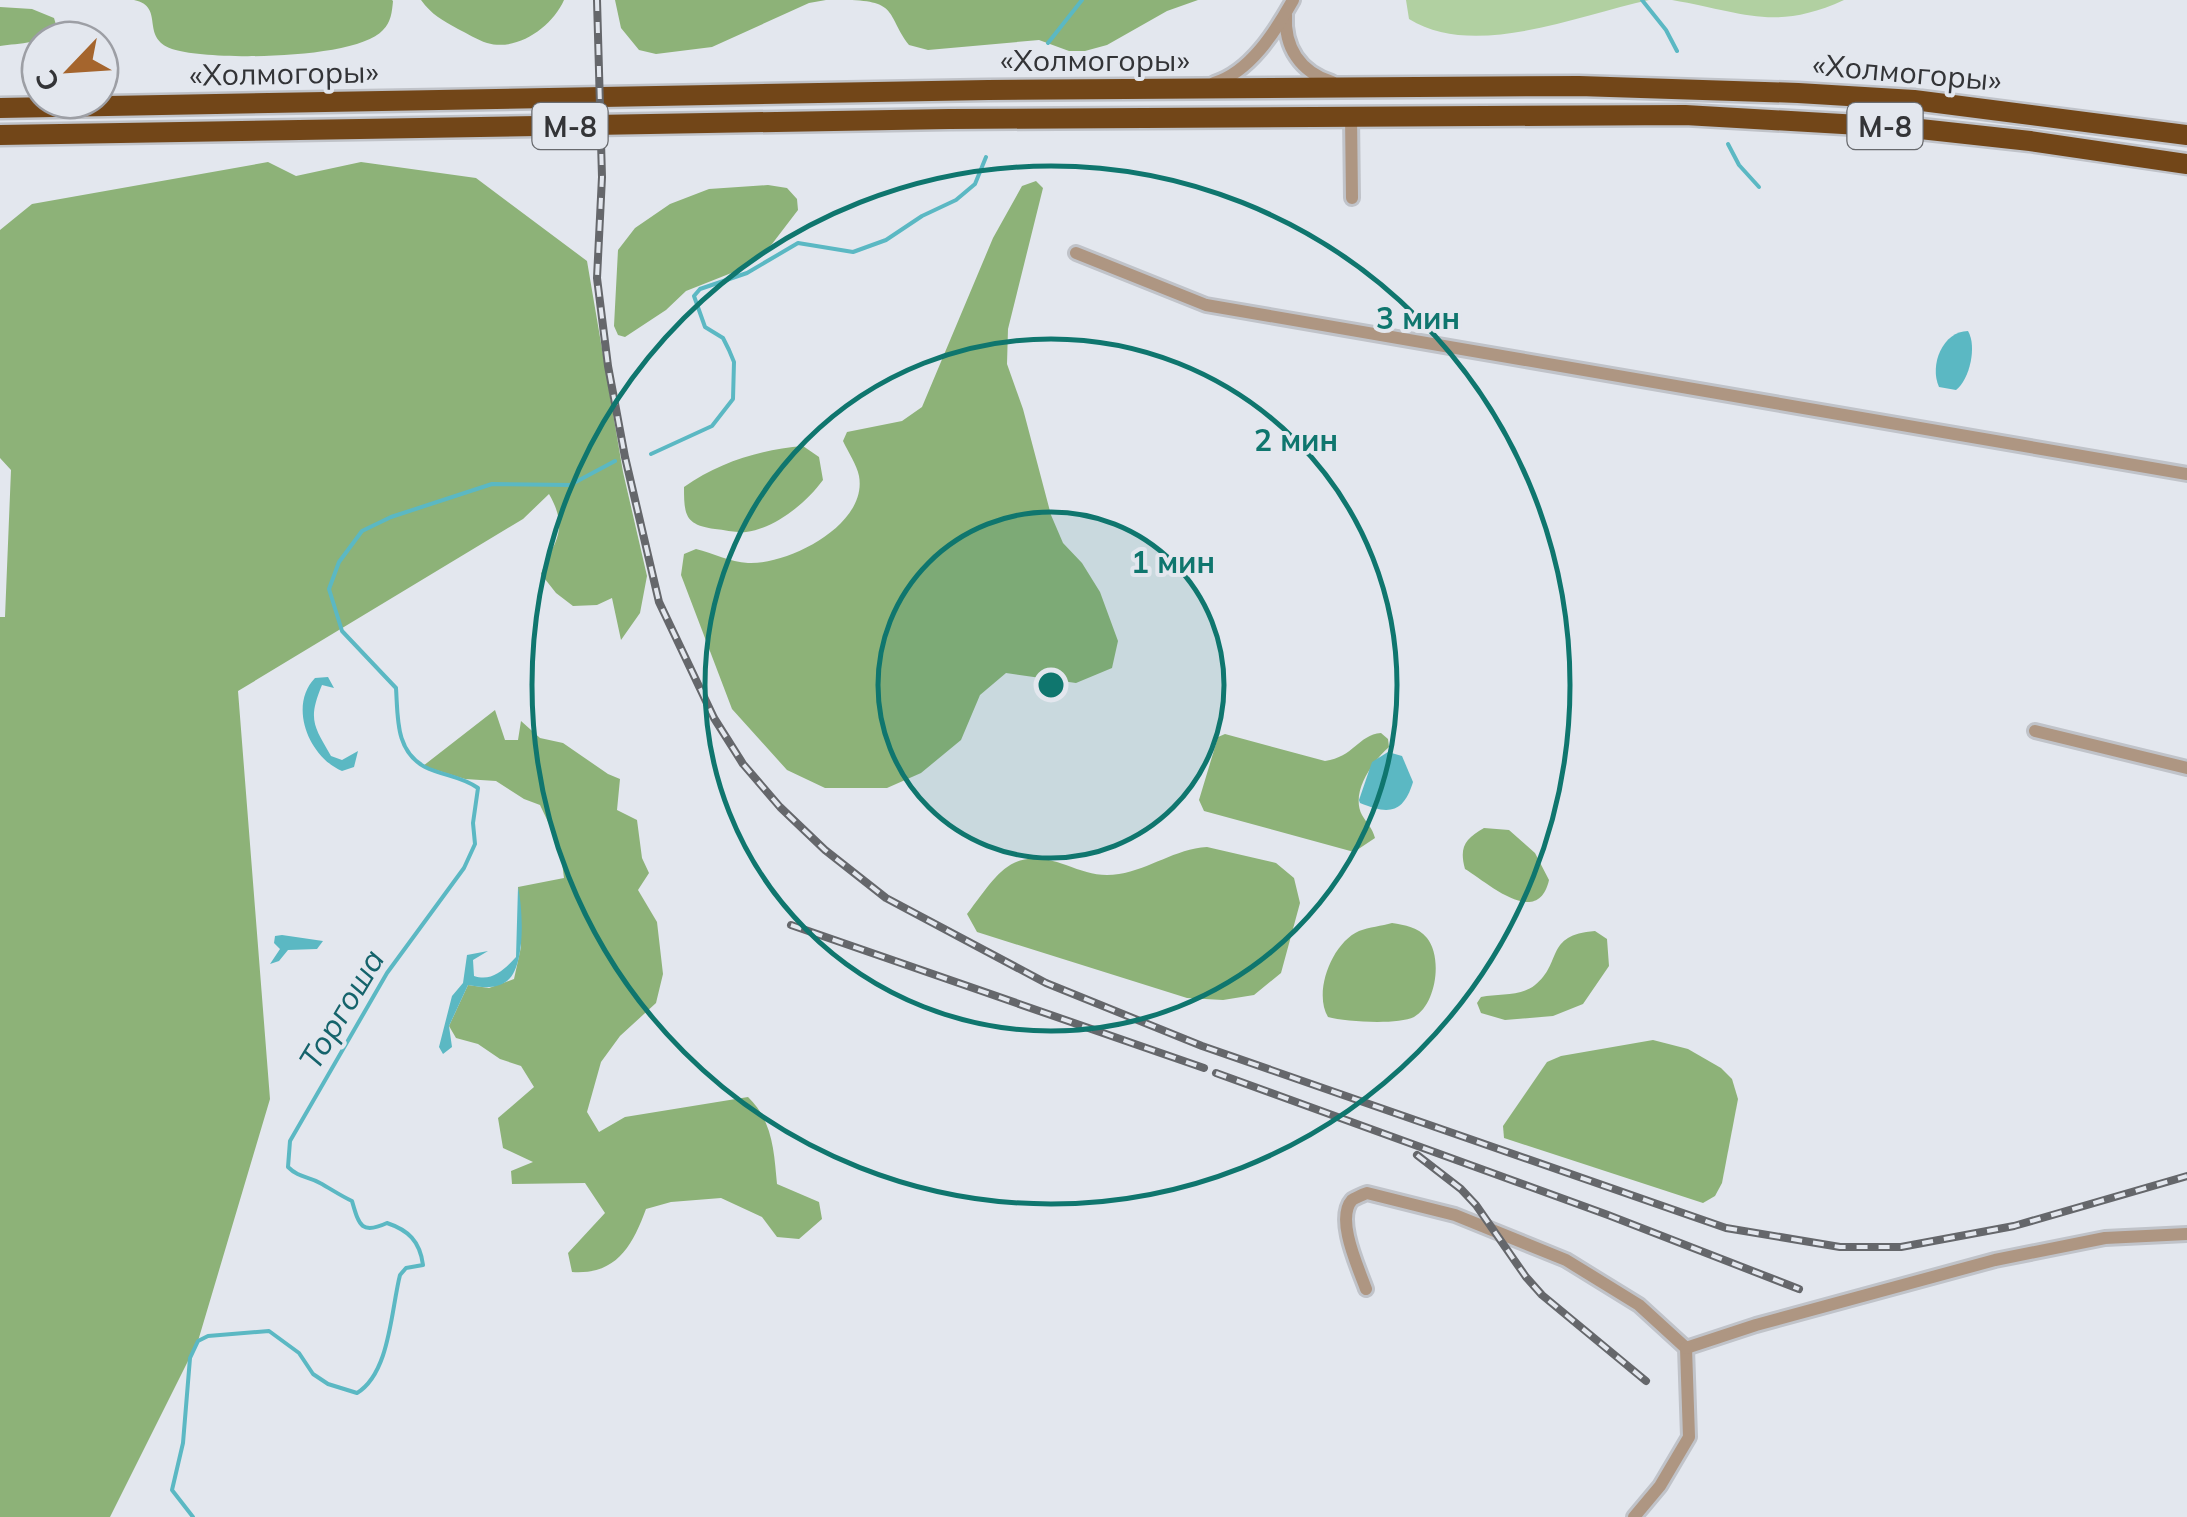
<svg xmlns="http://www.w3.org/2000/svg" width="2187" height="1517" font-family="Mulish,sans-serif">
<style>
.green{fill:#b1d0a1}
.forest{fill:#8db278}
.water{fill:#5bb8c3}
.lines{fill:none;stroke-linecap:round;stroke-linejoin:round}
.stream{stroke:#5bb8c3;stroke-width:4}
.minor-casing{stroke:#c0c3c9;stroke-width:18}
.trunk-casing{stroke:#c0c3c9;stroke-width:25}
.minor{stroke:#ae9682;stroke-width:12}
.trunk{stroke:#724618;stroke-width:20}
.rail-casing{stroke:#65676b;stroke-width:8}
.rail{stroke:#e3e7ee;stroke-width:4;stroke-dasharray:11;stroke-linecap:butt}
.ring{fill:none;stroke:#0f766e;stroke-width:5}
.labels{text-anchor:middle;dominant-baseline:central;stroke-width:8;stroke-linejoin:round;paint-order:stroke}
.shield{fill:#e3e7ee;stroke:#686a6e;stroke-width:2.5}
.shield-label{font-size:28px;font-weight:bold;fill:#333437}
.street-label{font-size:30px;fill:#333437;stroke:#e3e7ee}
.water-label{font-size:32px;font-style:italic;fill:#15636b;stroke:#e3e7ee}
.centre{fill:#0f766e;stroke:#e3e7ee;stroke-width:5}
.ring-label{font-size:30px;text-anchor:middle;font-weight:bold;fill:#0f766e;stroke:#e3e7ee;stroke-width:8;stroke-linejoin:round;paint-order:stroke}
</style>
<rect width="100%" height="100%" fill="#e3e7ee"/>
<!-- green -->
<g class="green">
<path d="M1406,0H1649C1578,15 1475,60 1409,19Z"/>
<path d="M1672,0H1844C1774,32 1743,12 1672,0Z"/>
</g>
<!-- forest -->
<g class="forest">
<path d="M134,0H392L393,1C392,12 391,22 383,30C357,60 208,61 172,49C139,37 166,7 134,0Z"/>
<path d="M421,0H564C552,27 517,52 487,43C477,40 467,33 458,29C442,20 432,15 421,0Z"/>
<path d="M615,0H826L809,3L712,47L656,54L639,50L621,28Z"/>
<path d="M852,0H1198L1167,11L1107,45L1085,51H1069L1039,40L928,50L909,45C887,16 898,2 852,0Z"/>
<path d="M0,7L32,9L54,18L57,28C46,44 19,43 0,46Z"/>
<path d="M268,162L296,176L361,162L476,178L587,261L623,472L647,576L640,613L621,640L612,598L597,605L573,606L556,593L541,574C554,541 570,531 549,494L523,519L238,691L270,1099L198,1341L110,1517H0V617H5L11,470L0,458V230L32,204Z"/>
<path d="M1036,181L1043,188L1008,329L1007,364L1023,409L1051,515L1063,543L1082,563L1100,592L1118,641L1112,668L1076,683L1006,673L980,695L961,740L921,773L887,788H825L787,770L732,709L681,575L684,554L696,549C713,553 730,562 748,563C788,565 868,525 859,476C857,465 848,452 843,441L847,432L902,421L922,407L993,238L1022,186Z"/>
<path d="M768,185L787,188L797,199L798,210L772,244L744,268L686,291L666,310L625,337L618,335L614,326L618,250L635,228L670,204L709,189Z"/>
<path d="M803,446L819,457L823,480C806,503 776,528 746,532C737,533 725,530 715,529C685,525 684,515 684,487C720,462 759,450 803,446Z"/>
<path d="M495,710L505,740H518L521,721L540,738L563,743L608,774L620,779L617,810L637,820L642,858L649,873L638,890L657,922L663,974L656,1003L620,1036L601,1062L587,1112L599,1132L625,1117L748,1097C773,1121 774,1152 777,1184L819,1202L822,1219L799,1239L777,1237L762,1217L721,1198L671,1202L646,1209C632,1247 616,1275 572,1272L568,1253L605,1213L585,1183L512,1184L511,1171L533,1162L503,1148L498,1118L534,1087L521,1066L500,1059L478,1044L456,1038L449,1026L468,985L489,988L514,979L521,947L518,887L564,878L560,847L540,805L524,799L496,781L465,779L423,766Z"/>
<path d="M1381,733L1388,739L1389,747C1373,761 1350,792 1362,815C1367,824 1372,827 1375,838L1354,852L1204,811L1199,800L1218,737L1225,734L1325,761C1354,757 1358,735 1381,733Z"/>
<path d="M1484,828L1509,830L1535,853L1549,880C1538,929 1488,883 1465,869C1459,847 1465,839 1484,828Z"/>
<path d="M1207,847L1276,863L1294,878L1300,903L1281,973L1254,995L1223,1000L1187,998L977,932L967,914C998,874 1010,845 1066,865C1085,872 1098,877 1119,874C1150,869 1175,849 1207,847Z"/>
<path d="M1392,923C1405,925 1418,927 1427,938C1443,958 1436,1005 1414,1017C1398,1025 1346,1022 1328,1017C1313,992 1332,943 1359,931C1369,927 1382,926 1392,923Z"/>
<path d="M1595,931L1607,939L1609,966L1583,1004L1553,1016L1505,1020L1481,1013L1477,1003L1481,997C1499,993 1520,997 1535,985C1563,963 1544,935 1595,931Z"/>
<path d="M1653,1040L1688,1049L1721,1068L1732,1079L1738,1099L1722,1183L1715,1196L1703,1203L1504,1138L1503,1126L1547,1062L1561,1056Z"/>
</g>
<!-- water -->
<g class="water">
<path d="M1968,331C1977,346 1970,379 1956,390L1939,387C1929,365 1943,331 1968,331Z"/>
<path d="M328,677L334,688L322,685C308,719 313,725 331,756L342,760L358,751L354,767L342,771C309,757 288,706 315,678Z"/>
<path d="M1388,752L1402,756L1413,782C1403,815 1387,814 1360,803L1359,800L1372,762Z"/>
<path d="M518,887C523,909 526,966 507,981C495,990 481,987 468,985L449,1026L452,1047L443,1054L439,1047L452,996L463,983L467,955L488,951L473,960L474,976C492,982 504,970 516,957Z"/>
<path d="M282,935L323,941L317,949L288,950L279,961L270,964L280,949L274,943L275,936Z"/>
</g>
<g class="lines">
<!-- stream -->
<g class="stream">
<path d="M1642,0L1666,30L1677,51"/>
<path d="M1048,43L1082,0"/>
<path d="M1728,144L1739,165L1759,187"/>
<path d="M651,454L712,426L733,399L734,362L729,350L723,338L705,327L694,296L700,289L747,273L798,243L853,252L886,240L922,216L956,200L975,184L986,157"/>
<path d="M193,1517L172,1490L183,1443L190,1358L198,1341L208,1336L269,1331L299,1353L313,1374L328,1384L357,1393C390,1373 391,1310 400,1275L406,1268L423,1265C420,1241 408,1230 387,1223C361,1235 359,1225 352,1201C341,1196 331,1189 320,1183C308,1176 299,1178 288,1167L290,1141L387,973L464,868L475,844L473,823L478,788C461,776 443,776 425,767C395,751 398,717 396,688L342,631L329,589L339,562L362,531L391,517L492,484L570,485L615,461"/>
</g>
<!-- minor casing -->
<g class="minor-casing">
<g id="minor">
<path d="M1286,15C1284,47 1300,72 1332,82"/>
<path d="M1214,83C1250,72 1275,32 1293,0"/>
<path d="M1351,116L1352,198"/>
<path d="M1076,253L1206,305L2187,474"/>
<path d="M2035,731L2187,768"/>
<path d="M1366,1289C1359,1269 1335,1219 1352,1200C1353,1199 1366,1193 1367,1193L1455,1215L1566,1260L1639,1305L1686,1348L1689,1437L1660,1486L1634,1517"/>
<path d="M1686,1348L1756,1325L1995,1260L2105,1238L2187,1234"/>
</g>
</g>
<!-- trunk casing -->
<g class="trunk-casing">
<g id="trunk">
<path d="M0,108L988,90L1579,86L1798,93L1914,100L2187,135"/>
<path d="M0,135L949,119L1685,115L1911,128L2030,141L2187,164"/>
</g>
</g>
<!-- minor -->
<use href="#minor" class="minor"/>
<!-- trunk -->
<use href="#trunk" class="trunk"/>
<!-- rail casing -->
<g class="rail-casing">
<g id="rail">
<path d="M597,0L602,177L597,278L608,366L625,457L659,602L714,718L743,764L780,807L825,850L886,898L1046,983L1202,1046L1726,1228L1840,1247H1901L2014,1226L2187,1176"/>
<path d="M791,925L1204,1068"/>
<path d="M1216,1073L1608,1215L1799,1289"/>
<path d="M1417,1155L1461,1189L1476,1205L1526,1277L1542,1295L1646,1381"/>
</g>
</g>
<!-- rail -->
<use href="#rail" class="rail"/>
</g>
<!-- distance rings -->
<circle cx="1051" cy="685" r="173" fill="#0f766e" fill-opacity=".12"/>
<g class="ring">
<circle cx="1051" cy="685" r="173"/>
<circle cx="1051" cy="685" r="346"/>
<circle cx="1051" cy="685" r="519"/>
</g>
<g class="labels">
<!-- shield labels -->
<g class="shield">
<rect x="532.5" y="103" width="75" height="46" rx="8"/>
<rect x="1847.5" y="103" width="75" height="46" rx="8"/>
</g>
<g class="shield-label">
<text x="570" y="126">М-8</text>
<text x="1885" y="126">М-8</text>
</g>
<!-- street labels -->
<g class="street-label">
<text x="1095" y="60">«Холмогоры»</text>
<text transform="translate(1907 72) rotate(5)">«Холмогоры»</text>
<text transform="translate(284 73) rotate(-1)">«Холмогоры»</text>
</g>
<!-- water labels -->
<g class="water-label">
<text transform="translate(341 1009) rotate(-59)">Торгоша</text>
</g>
</g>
<circle cx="1051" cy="685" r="15" class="centre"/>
<g class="ring-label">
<text x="1418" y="329">3 мин</text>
<text x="1296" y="451">2 мин</text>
<text x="1173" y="573">1 мин</text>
</g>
<!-- north arrow -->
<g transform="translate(70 70) rotate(245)"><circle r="48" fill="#e3e7ee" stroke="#9d9fa5" stroke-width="2.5"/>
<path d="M0-8L18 38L0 25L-18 38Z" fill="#a5652d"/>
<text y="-15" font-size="28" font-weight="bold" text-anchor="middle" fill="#333437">С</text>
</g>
</svg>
